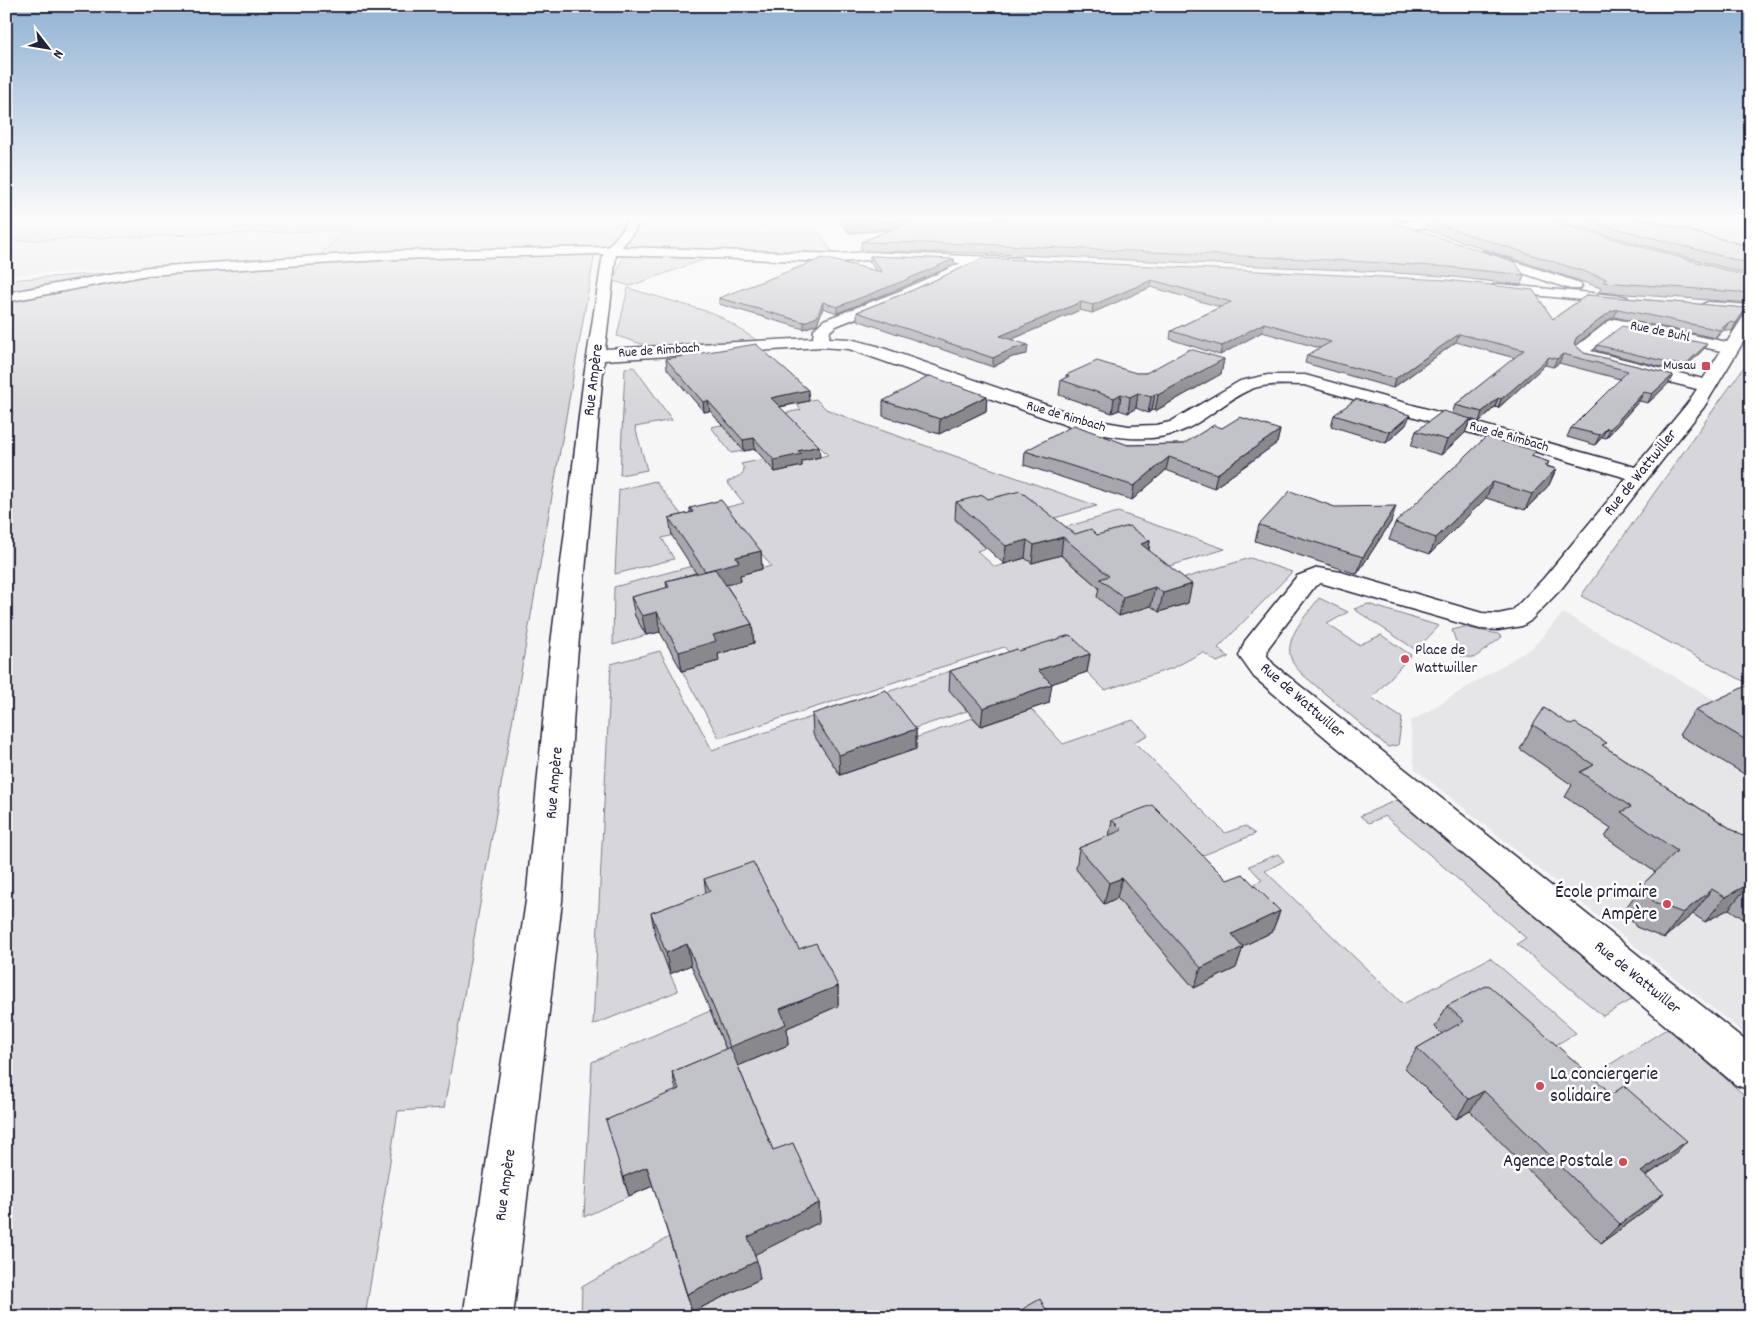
<svg xmlns="http://www.w3.org/2000/svg" width="1757" height="1323" font-family="Dekko,sans-serif">
<style>
.built{fill:#e6e6e9}
.green{fill:#d7d7db;stroke:#7c7c8b}
.lines{fill:none;stroke-linecap:round;stroke-linejoin:round}
.minor-casing{stroke:#22223b;stroke-width:3}
.minor{fill:#fff;fill-rule:evenodd}
.wall{fill:#a7a7ad;stroke:#22223b}
.shaded-wall{fill:#88888d;stroke:#22223b}
.building{fill:#c2c2c9;stroke:#22223b}
.poi-dot{fill:#d1495b;stroke:#fff;stroke-width:2}
.labels{text-anchor:middle;dominant-baseline:central;stroke-width:5;stroke-linejoin:round;paint-order:stroke}
.far-street-label{font-size:14px;fill:#22223b;stroke:#fff}
.far-poi-label{font-size:14px;fill:#22223b;stroke:#fff;text-anchor:end}
.street-label{font-size:16px;fill:#22223b;stroke:#fff}
.poi-label{font-size:16px;fill:#22223b;stroke:#fff;text-anchor:start}
.near-poi-label{font-size:19px;fill:#22223b;stroke:#fff;text-anchor:end}
</style>
<rect width="100%" height="100%" fill="#f6f6f7"/>
<filter id="ink" filterUnits="userSpaceOnUse"><feTurbulence type="fractalNoise" baseFrequency=".02" numOctaves="2"/><feDisplacementMap in="SourceGraphic" scale="10" xChannelSelector="R" yChannelSelector="G"/><feConvolveMatrix kernelMatrix="1 2 1 2 8 2 1 2 1" color-interpolation-filters="sRGB"/></filter>
<g filter="url(#ink)">
<!-- built -->
<g class="built">
<path d="M6,220L345,230L315,258L6,275Z"/>
<path d="M1563,613L1751,720V1039L1415,769L1410,722L1533,647Z"/>
</g>
<!-- green -->
<g class="green">
<path d="M6,220H811L833,253L596,247L444,1108L398,1111L365,1317H6V280L317,258L345,230L6,241Z"/>
<path d="M1647,220H1751V246Z"/>
<path d="M642,252L714,256L630,286L613,281L623,257Z"/>
<path d="M628,288L716,314L758,341L648,346L617,336Z"/>
<path d="M1751,357V685L1581,596Z"/>
<path d="M634,367L672,420L635,427L647,470L620,475L625,368Z"/>
<path d="M816,399L826,409L858,422L1097,506L1037,523L955,520L986,548L977,551L995,567L1025,558L1032,563L1045,533L1118,512L1225,549L1160,569L1061,556L1106,594L1151,606L1159,612L1165,584L1250,558L1292,572L1218,648L1229,657L1217,662L1203,652L1173,668L1105,690L1087,672L1024,667L1004,647L719,738L682,671L718,661L716,655L754,643L635,616L646,635L613,645L614,587L692,566L707,590L738,575L771,566L759,550L695,530L662,538L674,559L615,574L619,490L655,481L684,518L744,503L727,482L743,474L744,468L741,464L764,459L799,462L828,455L817,444L735,440L744,451L731,453L711,427L801,410L796,403Z"/>
<path d="M1319,598L1348,612L1327,624L1359,645L1381,635L1411,655L1372,698L1402,718L1398,745L1388,747L1302,674C1299,670 1294,666 1292,661C1282,639 1307,615 1319,598Z"/>
<path d="M1368,604L1439,626L1416,650L1354,609Z"/>
<path d="M1464,627L1498,634L1502,637L1474,658L1461,656L1452,630Z"/>
<path d="M660,651L712,750L1002,654L949,689L967,711L903,732L840,775L915,749L909,740L973,718L981,726L1031,709L1063,744L1133,720L1148,735L1134,742L1225,833L1245,826L1255,834L1184,863L1076,869L1104,904L1117,898L1194,988L1236,894L1262,880L1249,866L1278,854L1284,861L1265,871L1403,1004L1490,958L1576,1033L1534,1058L1436,1027L1451,1042L1456,1119L1470,1111L1601,1243L1590,1077L1668,1028L1751,1101V1317H581L582,1287L669,1237L760,1279L613,1140L629,1196L584,1217L592,1062L710,1011L733,1067L782,1030L801,970L756,883L670,974L678,991L593,1025L611,664Z"/>
<path d="M1399,799L1633,999L1603,1016L1517,944L1526,938L1385,816L1369,823L1360,816Z"/>
</g>
<g class="lines">
<!-- minor casing -->
<g class="minor-casing">
<g id="minor">
<path d="M628,220H640L635,230L622,247L840,254L868,252L1021,258L1023,261C1014,272 990,259 978,265C932,288 884,307 836,326L830,331L829,338L850,339L877,346L1087,419L1129,426L1156,425L1170,422L1240,381L1268,375H1305L1635,467L1687,404L1697,389L1581,360L1572,352L1574,348L1609,321L1615,319L1727,342L1745,314L1708,312L1703,310L1700,307L1703,304L1708,302L1751,305V329L1704,407L1561,589L1530,621L1522,626L1498,630L1480,629L1321,583L1315,586L1268,648L1267,656L1274,665L1751,1045V1090L1736,1085L1254,677L1239,656L1245,641L1297,576L1318,568L1341,572L1482,613L1498,614L1512,611L1543,579L1627,478L1304,385C1288,385 1270,383 1254,388C1231,396 1207,420 1184,430C1150,445 1109,437 1074,428L849,349L821,347L604,360L577,660L562,901L513,1317H463L526,901L549,660L584,376L603,254L396,259L148,275L6,302V293L148,267L396,251L608,247L623,229ZM616,255L840,262L868,260L961,263L902,290L824,320L814,329L813,338L605,349ZM1619,329H1620L1721,351L1703,379L1591,351Z"/>
<path d="M1429,220H1474L1468,224L1397,230L1391,226L1397,222Z"/>
<path d="M1483,251L1580,283L1582,286L1580,289H1570L1478,258L1476,255Z"/>
<path d="M1498,284L1622,296L1627,297L1629,300L1627,303L1622,304L1493,291L1491,288L1493,285Z"/>
</g>
</g>
<!-- minor -->
<use href="#minor" class="minor"/>
</g>
<!-- wall -->
<g class="wall">
<path d="M837,220H1386L1524,275L1521,285L1445,276L1347,270L976,253L861,251V242L890,230L849,233Z"/>
<path d="M1394,220H1413L1402,222Z"/>
<path d="M1551,220H1647L1751,247V275Z"/>
<path d="M1427,221L1751,277V303L1599,292L1601,288L1424,229Z"/>
<path d="M870,256L954,259V265L901,288L837,313L823,308L817,324L804,329L719,304V298L876,271L870,262Z"/>
<path d="M979,260L1553,319L1587,295L1746,308L1732,331L1724,330L1716,338L1614,317L1608,320L1575,345L1584,353L1673,375L1668,384L1648,403L1639,401L1606,438L1602,437L1595,445L1567,437L1571,428L1620,379L1559,363L1553,367L1545,365L1507,400L1498,408L1495,407L1479,422L1471,419L1465,433L1441,455L1411,446L1416,431L1452,414L1455,405L1515,358L1456,342L1393,388L1305,363L1307,355L1320,348L1262,332L1220,355L1170,339L1171,331L1220,307L1151,287L1092,313L1080,310L1010,340L1027,354L1012,357L993,367L857,320V312L913,290Z"/>
<path d="M1597,345L1704,349L1681,372L1595,350Z"/>
<path d="M666,359L809,401L780,407L820,457L802,461V466L775,472L755,449L744,451L710,411L704,412L667,369Z"/>
<path d="M1224,359L1221,374L1155,411L1152,410L1148,413L1136,408L1128,413L1119,410L1112,413L1059,395L1061,380L1066,378V375L1146,373Z"/>
<path d="M987,396L986,411L939,434L883,416V401Z"/>
<path d="M1334,415L1406,425L1386,443L1331,426Z"/>
<path d="M1222,428L1280,430L1277,443L1214,488L1166,470L1132,500L1024,465L1025,451L1128,445L1183,444Z"/>
<path d="M1534,457L1549,462L1547,466L1556,469L1549,485L1525,510L1486,498L1430,554L1389,540L1395,523Z"/>
<path d="M988,499L1075,534L1097,535L1150,541L1149,550L1188,603L1159,612L1151,606L1119,616L1097,597L1099,588L1061,555L1032,563L1025,558L1004,564L955,519L956,502Z"/>
<path d="M690,508L761,551L762,569L740,575L741,581L726,585L752,624L754,643L718,654L719,661L682,671L660,632L646,635L635,616L631,597L667,588L666,581L696,573L672,536L669,518L690,513Z"/>
<path d="M1391,522L1357,574L1255,541L1259,525Z"/>
<path d="M1019,651L1090,654L1087,672L1051,684L1049,703L981,726L949,690L950,671Z"/>
<path d="M1751,689V778L1679,735L1695,710Z"/>
<path d="M812,714L916,729V749L840,775L813,734Z"/>
<path d="M1533,725L1605,747L1742,836L1751,831V924L1729,909L1705,922L1693,914L1664,938L1636,927L1625,909L1643,884L1655,872L1605,837L1611,828L1565,797L1572,785L1520,749Z"/>
<path d="M1112,820L1227,880L1280,911L1272,932L1243,946V947L1236,968L1194,988L1117,898L1104,904L1076,869L1079,848L1109,836Z"/>
<path d="M704,879L799,949L838,986V1006L787,1028L788,1045L738,1066L773,1150L819,1203L820,1222L755,1254L760,1279L692,1312L653,1186L629,1196L623,1177L676,1090L672,1072L726,1049L691,965L670,974L655,934L651,913L706,893Z"/>
<path d="M1447,1006L1668,1161L1646,1176L1644,1212L1601,1243L1470,1111L1456,1119L1405,1068L1417,1048L1442,1034L1435,1027Z"/>
</g>
<!-- shaded-wall -->
<g class="shaded-wall">
<path d="M915,220V228L849,233L848,224Z"/>
<path d="M1403,220H1413L1402,222Z"/>
<path d="M954,259V265L901,288L837,313V307Z"/>
<path d="M1152,280L1151,287L1092,313L1093,305Z"/>
<path d="M823,302V308L817,324L804,329V322Z"/>
<path d="M1081,302L1080,310L999,345L1000,336Z"/>
<path d="M1746,308L1742,316L1732,331L1736,323Z"/>
<path d="M1618,309L1614,317L1608,320L1573,347L1576,338L1611,311Z"/>
<path d="M1729,322L1724,330L1716,338L1720,330Z"/>
<path d="M1264,323L1262,332L1220,355L1222,346Z"/>
<path d="M1459,334L1456,342L1393,388L1395,379Z"/>
<path d="M1707,344L1704,349L1681,372L1684,366Z"/>
<path d="M1028,345L1027,354L1012,357L993,367V358L1012,349Z"/>
<path d="M1563,354L1559,363L1553,367L1557,359Z"/>
<path d="M1549,357L1545,365L1507,400L1498,408L1501,399Z"/>
<path d="M1224,359L1221,374L1155,411L1158,395Z"/>
<path d="M1673,375L1668,384L1648,403L1652,394Z"/>
<path d="M808,390L809,401L772,408L771,398Z"/>
<path d="M1644,392L1639,401L1606,438L1610,429Z"/>
<path d="M1138,393L1136,408L1128,413L1130,397Z"/>
<path d="M1121,394L1119,410L1112,413L1114,398Z"/>
<path d="M1155,394L1152,410L1148,413L1151,397Z"/>
<path d="M987,396L986,411L939,434L940,419Z"/>
<path d="M1498,398L1495,407L1479,422L1482,412Z"/>
<path d="M708,401L710,411L704,412L703,402Z"/>
<path d="M1410,415L1406,425L1386,443L1390,432Z"/>
<path d="M1471,419L1465,433L1441,455L1447,440Z"/>
<path d="M1607,428L1602,437L1595,445L1600,435Z"/>
<path d="M1280,430L1277,443L1214,488L1217,474Z"/>
<path d="M754,438L755,449L744,451L743,440Z"/>
<path d="M819,446L820,457L802,461V466L775,472L774,460L798,451Z"/>
<path d="M1169,457L1166,470L1132,500L1134,486Z"/>
<path d="M1556,469L1549,485L1525,510L1532,494Z"/>
<path d="M1493,482L1486,498L1430,554L1436,538Z"/>
<path d="M1396,506L1391,522L1357,574L1363,557Z"/>
<path d="M1063,537L1061,555L1032,563L1034,545Z"/>
<path d="M1027,540L1025,558L1004,564L1006,546Z"/>
<path d="M1150,541L1147,559L1141,544Z"/>
<path d="M761,551L762,569L740,575L741,581L707,590L705,571L736,557Z"/>
<path d="M1192,584L1188,603L1159,612L1163,593Z"/>
<path d="M1155,587L1151,606L1119,616L1123,597Z"/>
<path d="M657,612L660,632L646,635L642,616Z"/>
<path d="M752,624L754,643L718,654L719,661L682,671L679,652L713,635Z"/>
<path d="M1090,654L1087,672L1036,689L1038,670Z"/>
<path d="M1052,684L1049,703L981,726L983,708Z"/>
<path d="M916,729V749L840,775L839,755Z"/>
<path d="M1122,878L1117,898L1104,904L1109,883Z"/>
<path d="M1749,884L1729,909L1705,922L1725,897Z"/>
<path d="M1712,889L1693,914L1664,938L1683,913Z"/>
<path d="M1280,911L1272,932L1225,955L1232,934Z"/>
<path d="M687,944L691,965L670,974L666,953Z"/>
<path d="M1243,947L1236,968L1194,988L1201,968Z"/>
<path d="M838,986V1006L787,1028L788,1045L733,1068L730,1047L780,1009Z"/>
<path d="M1484,1091L1470,1111L1456,1119L1469,1099Z"/>
<path d="M1687,1141L1668,1161L1623,1191L1641,1172Z"/>
<path d="M647,1167L653,1186L629,1196L623,1177Z"/>
<path d="M1664,1193L1644,1212L1601,1243L1620,1224Z"/>
<path d="M819,1203L820,1222L752,1256L748,1237Z"/>
<path d="M757,1261L760,1279L692,1312L687,1294Z"/>
</g>
<!-- building -->
<g class="building">
<path d="M844,220H1386L1515,262L1524,275L1448,267L1350,261L977,244L861,242L915,220L848,224Z"/>
<path d="M1440,220H1545L1751,277V293L1603,282L1607,279L1427,221Z"/>
<path d="M1585,220H1647L1751,247V264Z"/>
<path d="M870,256L954,259L901,282L837,307L823,302L817,317L804,322L719,298L823,258L882,272Z"/>
<path d="M981,258L1447,280L1533,290L1553,319L1587,295L1746,308L1736,323L1729,322L1720,330L1618,309L1611,311L1576,338L1574,344L1584,353L1673,375L1652,394L1644,392L1610,429L1607,428L1600,435L1571,428L1628,371L1563,354L1557,359L1549,357L1511,391L1501,399L1498,398L1482,412L1455,405L1524,350L1459,334L1395,379L1307,355L1331,342L1264,323L1222,346L1171,331L1231,302L1152,280L1093,305L1081,302L1000,336L1028,345L1012,349L993,358L857,312L913,290L979,260Z"/>
<path d="M1622,326L1707,344L1684,366L1597,345Z"/>
<path d="M756,344L808,390L771,398L819,446L798,451L802,454L774,460L754,438L743,440L708,401L703,402L666,359Z"/>
<path d="M1190,349L1224,359L1158,395L1155,394L1151,397L1138,393L1130,397L1121,394L1114,398L1061,380L1069,376L1066,375L1097,361L1136,373H1146Z"/>
<path d="M930,376L987,396L940,419L883,401Z"/>
<path d="M1356,399L1410,415L1390,432L1334,415Z"/>
<path d="M1443,411L1471,419L1447,440L1416,431Z"/>
<path d="M1240,417L1280,430L1217,474L1169,457L1134,486L1025,451L1074,425L1128,445L1183,444L1214,425L1222,428Z"/>
<path d="M1486,437L1536,451L1531,456L1549,462L1545,466L1556,469L1532,494L1493,482L1436,538L1395,523Z"/>
<path d="M1020,491L1075,534L1091,529L1097,535L1129,526L1150,541L1141,544L1192,584L1163,593L1155,587L1123,597L1100,579L1109,576L1063,537L1034,545L1027,540L1006,546L956,502L983,495L988,499Z"/>
<path d="M1290,491L1335,507L1396,506L1363,557L1259,525Z"/>
<path d="M721,500L761,551L736,557L739,562L705,571L669,518L693,512L690,508Z"/>
<path d="M715,569L752,624L713,635L716,641L679,652L657,612L642,616L631,597L669,587L666,581Z"/>
<path d="M1070,635L1090,654L1038,670L1052,684L983,708L950,671L1017,649L1019,651Z"/>
<path d="M1746,686L1751,689V743L1695,710Z"/>
<path d="M886,690L916,729L839,755L812,714Z"/>
<path d="M1544,708L1571,725L1575,723L1607,743L1602,745L1742,836L1751,831V885L1749,884L1725,897L1712,889L1683,913L1654,902L1643,884L1677,851L1621,812L1631,807L1580,772L1594,765L1533,725Z"/>
<path d="M1152,805L1227,880L1243,874L1280,911L1232,934L1243,947L1201,968L1122,878L1109,883L1079,848L1122,830L1112,820Z"/>
<path d="M753,862L799,949L816,943L838,986L780,1009L786,1024L730,1047L687,944L666,953L651,913L710,891L704,879Z"/>
<path d="M1488,985L1612,1094L1624,1086L1687,1141L1641,1172L1664,1193L1620,1224L1484,1091L1469,1099L1417,1048L1464,1021L1447,1006Z"/>
<path d="M730,1047L773,1150L793,1143L819,1203L748,1237L757,1261L687,1294L647,1167L623,1177L606,1120L679,1089L672,1072Z"/>
<path d="M1040,1299L1050,1317H1009Z"/>
</g>
</g>
<!-- sky -->
<linearGradient id="sky" x2="0" y2="1"><stop stop-color="#91b2d4"/><stop offset="0.54" stop-color="#fbfbfb"/><stop offset="1" stop-color="#fbfbfb" stop-opacity="0"/></linearGradient>
<rect width="1757" height="405" fill="url(#sky)"/>
<!-- markers -->
<g class="poi-dot">
<rect x="1701" y="361" width="10" height="10" rx="2.5"/>
<circle cx="1405" cy="659" r="5"/>
<circle cx="1667" cy="904" r="5"/>
<circle cx="1540" cy="1086" r="5"/>
<circle cx="1623" cy="1162" r="5"/>
</g>
<g class="labels">
<!-- far-street labels -->
<g class="far-street-label">
<text transform="translate(1660 332) rotate(12)">Rue de Buhl</text>
<text transform="translate(659 351) rotate(-4)">Rue de Rimbach</text>
<text transform="translate(1066 417) rotate(16)">Rue de Rimbach</text>
<text transform="translate(1509 437) rotate(16)">Rue de Rimbach</text>
</g>
<!-- far-poi labels -->
<g class="far-poi-label">
<text x="1696" y="366">Musau</text>
</g>
<!-- street labels -->
<g class="street-label">
<text transform="translate(594 380) rotate(-83)">Rue Ampère</text>
<text transform="translate(1641 473) rotate(-51)">Rue de Wattwiller</text>
<text transform="translate(1302 701) rotate(41)">Rue de Wattwiller</text>
<text transform="translate(555 783) rotate(-85)">Rue Ampère</text>
<text transform="translate(1637 978) rotate(39)">Rue de Wattwiller</text>
<text transform="translate(506 1185) rotate(-82)">Rue Ampère</text>
</g>
<!-- poi labels -->
<g class="poi-label">
<text x="1415" y="650">Place de<tspan x="1415" dy="18">Wattwiller</tspan></text>
</g>
<!-- near-poi labels -->
<g class="near-poi-label">
<text x="1657" y="893">École primaire<tspan x="1657" dy="22">Ampère</tspan></text>
<text x="1550" y="1075" text-anchor="start">La conciergerie<tspan x="1550" dy="22">solidaire</tspan></text>
<text x="1613" y="1162">Agence Postale</text>
</g>
</g>
<!-- margin -->
<rect width="1757" height="1323" fill="none" stroke="#fff" stroke-width="25"/>
<rect x="12" y="12" width="1732" height="1298" fill="none" stroke="#22223b" stroke-width="2" filter="url(#ink)"/>
<!-- north arrow -->
<g transform="translate(48 48) rotate(121)" stroke="#ffffff" stroke-width="4" paint-order="stroke">
<path d="M0-4L9 19L0 12L-9 19Z" fill="#22223b"/>
<text y="-8" font-size="14" font-weight="bold" text-anchor="middle" fill="#22223b">N</text>
</g>
</svg>
